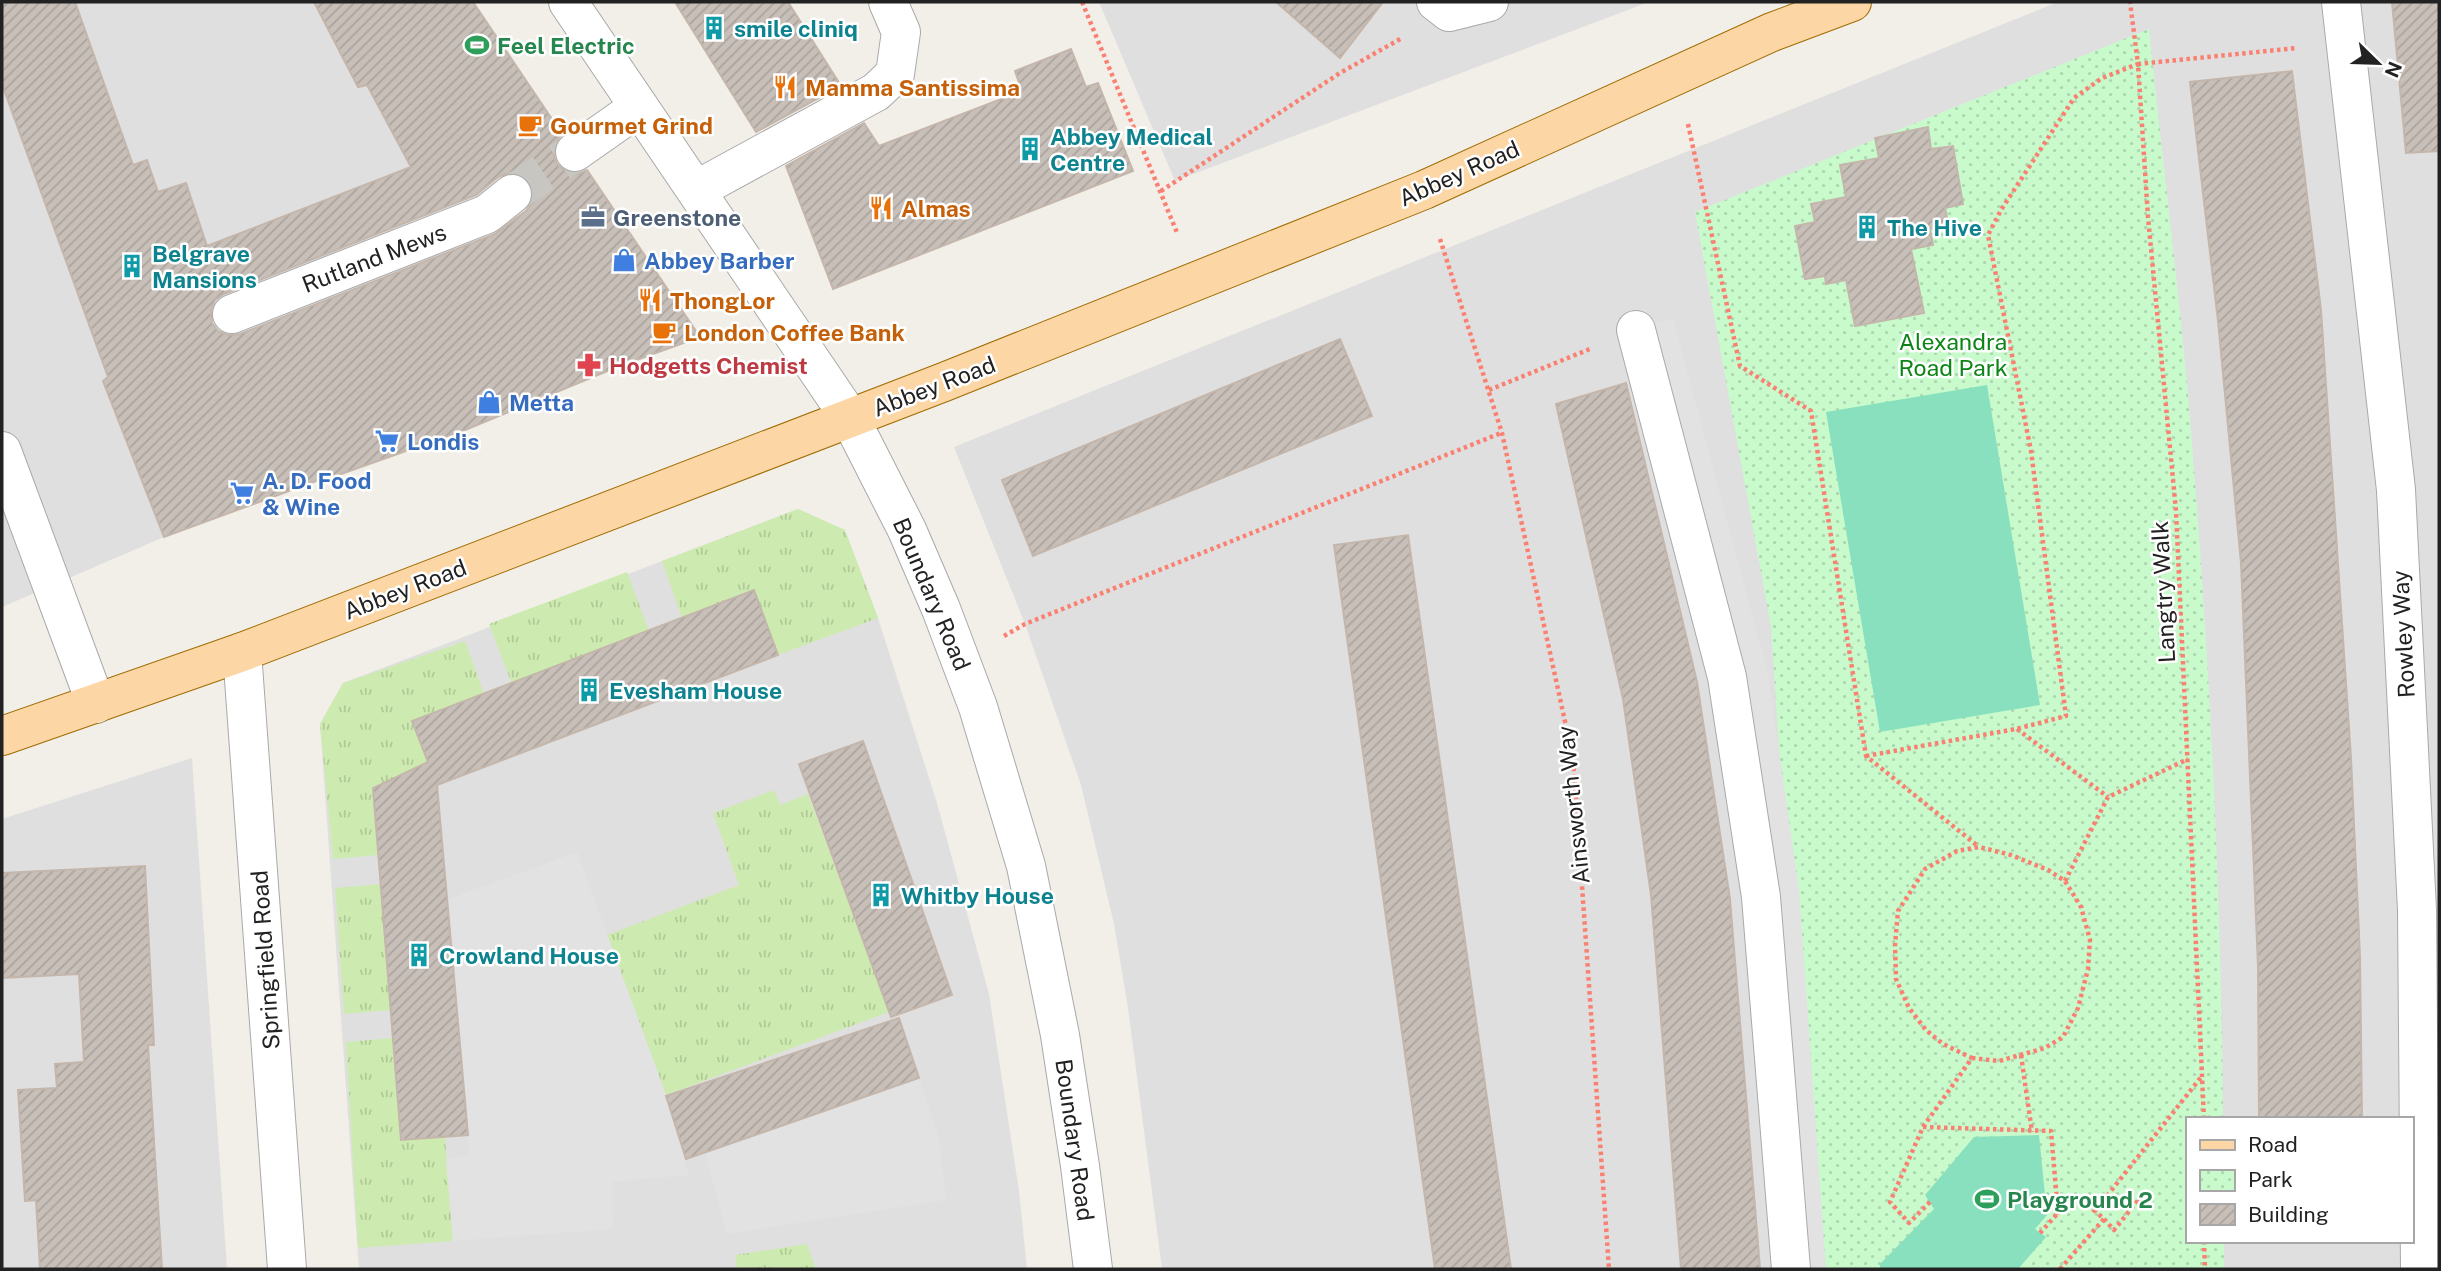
<svg xmlns="http://www.w3.org/2000/svg" width="2441" height="1271" font-family="'Public Sans',sans-serif">
<style>
.residential{fill:#e0dfdf;fill-rule:evenodd}
.grass{fill:url(#grass-tufts)}
.park{fill:url(#park-dots)}
.pitch{fill:#88e0be}
.parking{fill:#e2e2e2}
.building{fill:url(#building-hatch);stroke:#c4b6ab;stroke-width:2;fill-rule:evenodd}
.lines{fill:none;stroke-linecap:round;stroke-linejoin:round}
.minor-tunnel{stroke:#c8c6c1;stroke-width:38;stroke-dasharray:38 19;stroke-linecap:butt}
.minor-casing{stroke:#a9a9a9;stroke-width:40}
.major-casing{stroke:#a06b00;stroke-width:40}
.path{stroke:#fa8072;stroke-width:4.5;stroke-dasharray:3.5 3.5;stroke-linecap:butt}
.minor{stroke:#fff;stroke-width:38}
.major{stroke:#fcd6a4;stroke-width:38}
.labels{text-anchor:middle;dominant-baseline:central;stroke-width:5;stroke-linejoin:round;paint-order:stroke}
.culture-label{font-size:23px;font-weight:bold;fill:#0d838f;stroke:#fff;text-anchor:start}
.leisure-label{font-size:23px;font-weight:bold;fill:#27864d;stroke:#fff;text-anchor:start}
.food-label{font-size:23px;font-weight:bold;fill:#c56008;stroke:#fff;text-anchor:start}
.street-label{font-size:23px;fill:#222;stroke:#fff}
.service-label{font-size:23px;font-weight:bold;fill:#4e5e75;stroke:#fff;text-anchor:start}
.shop-label{font-size:23px;font-weight:bold;fill:#366cbe;stroke:#fff;text-anchor:start}
.park-label{font-size:23px;fill:#0c8416;stroke:#fff}
.health-label{font-size:23px;font-weight:bold;fill:#be3a42;stroke:#fff;text-anchor:start}
</style>
<defs>
<pattern id="grass-tufts" width="24" height="20" patternUnits="userSpaceOnUse" patternTransform="scale(1.75)"><rect width="24" height="20" fill="#cdebb0"/><path d="M3 7l-1-3M5 7V3M7 7l1-3M15 17l-1-3M17 17v-4M19 17l1-3" fill="none" stroke="#b0c997"/></pattern>
<pattern id="park-dots" width="8" height="8" patternUnits="userSpaceOnUse" patternTransform="scale(1.75)"><rect width="8" height="8" fill="#c8facc"/><path d="M2 2h.1M6 6h.1" fill="none" stroke="#acd6af" stroke-width="1.8" stroke-linecap="round"/></pattern>
<pattern id="building-hatch" width="6" height="6" patternUnits="userSpaceOnUse" patternTransform="scale(1.75)"><rect width="6" height="6" fill="#c7bfb8"/><path d="M-1 1l2-2M0 6l6-6M5 7l2-2" fill="none" stroke="#aba49e"/></pattern>
</defs>
<rect width="100%" height="100%" fill="#f2efe9"/>
<!-- residential -->
<g class="residential">
<path d="M2,2H472L700,337L164,537L2,607Z"/>
<path d="M1099,2H1649L1175,181Z"/>
<path d="M2058,2H2439V1269H1162L1128,1008L1114,924L1081,785L1025,624L954,447ZM2187,1119H2411V1241H2187Z"/>
<path d="M798,509L845,530L878,618L937,803L989,994L1019,1191L1027,1269H359L320,724L343,683Z"/>
<path d="M192,758L227,1269H2V819Z"/>
</g>
<!-- grass -->
<g class="grass">
<path d="M798,509L845,530L878,618L778,655L754,591L682,618L662,561Z"/>
<path d="M627,572L649,631L512,684L489,624Z"/>
<path d="M465,641L484,694L413,721L428,762L373,788L378,855L333,859L320,724L343,683Z"/>
<path d="M774,790L780,805L808,794L889,1012L666,1095L607,935L739,885L713,813Z"/>
<path d="M382,884L391,1010L344,1014L335,888Z"/>
<path d="M393,1038L401,1140L445,1137L453,1241L358,1248L346,1042Z"/>
<path d="M807,1244L816,1269H737L735,1255Z"/>
</g>
<!-- park -->
<path class="park" d="M2149,29C2161,147 2176,265 2187,384C2208,628 2221,874 2223,1119H2187V1241H2224V1269H1813L1771,626L1695,212Z"/>
<!-- pitch -->
<g class="pitch">
<path d="M1987,385L2040,705L1880,732L1826,412Z"/>
<path d="M2039,1135L2047,1215L2035,1229L2046,1237L2018,1269H1880V1264L1934,1209L1925,1195L1974,1137Z"/>
</g>
<!-- parking -->
<g class="parking">
<path d="M1673,318L1768,674L1799,890L1826,1269H1791L1761,897L1636,330Z"/>
<path d="M577,852L666,1095L689,1175L612,1182L613,1229L453,1241L446,1159L470,1155L446,900Z"/>
<path d="M919,1078L939,1137L946,1200L727,1234L705,1153Z"/>
</g>
<!-- building -->
<g class="building">
<path d="M2,2H75L133,165L147,160L158,192L186,183L207,246L411,167L367,85L358,87L314,2H473L562,134L555,143L553,153L557,164L566,172L578,174L587,170L700,337L617,367L465,430L324,480V478L164,537L103,381L108,377L2,84ZM508,173H519L529,180L533,190V201L526,211L495,234L240,334L228,335L218,331L212,323L211,310L215,300L224,294L476,195L498,177Z"/>
<path d="M675,2H788L841,86L756,132Z"/>
<path d="M1276,2H1383L1340,58Z"/>
<path d="M2392,2H2439V151L2406,153Z"/>
<path d="M1071,49L1086,87L1098,83L1133,171L833,289L786,166L864,123L879,146L1022,91L1015,71Z"/>
<path d="M2292,71L2321,310L2351,758L2360,957L2362,1119H2259L2258,966L2241,563L2218,321L2190,82Z"/>
<path d="M1928,127L1931,149L1953,146L1963,204L1945,208L1949,226L1930,229L1933,245L1911,249L1924,313L1855,326L1846,280L1826,284L1825,276L1805,279L1795,226L1815,222L1811,204L1846,197L1840,165L1879,158L1875,138Z"/>
<path d="M1340,339L1372,416L1033,556L1002,480Z"/>
<path d="M1626,383L1697,682L1730,899L1760,1269H1681L1651,895L1623,699L1556,404Z"/>
<path d="M1408,535L1511,1269H1435L1334,545Z"/>
<path d="M754,590L778,655L437,785L468,1135L401,1140L373,788L428,762L412,721Z"/>
<path d="M863,741L952,995L891,1017L799,764Z"/>
<path d="M145,866L154,1045H148L162,1269H40L36,1200L25,1201L18,1090L57,1088L55,1064L84,1062L79,974L2,978V873Z"/>
<path d="M899,1018L919,1078L686,1159L666,1096Z"/>
</g>
<g class="lines">
<!-- minor-tunnel -->
<path class="minor-tunnel" d="M512,194L575,152"/>
<!-- minor casing -->
<g class="minor-casing">
<g id="minor">
<path d="M568,2L850,418L907,530L941,609L978,707L1026,866L1060,1035L1080,1166L1093,1269"/>
<path d="M1436,2L1449,12L1489,2"/>
<path d="M2341,2L2396,490L2417,910L2420,1269"/>
<path d="M575,152L639,107"/>
<path d="M696,190L876,92L895,74L901,32L888,2"/>
<path d="M232,314L487,214L512,194"/>
<path d="M1636,330L1727,677L1761,897L1791,1269"/>
<path d="M2,451L96,704"/>
<path d="M242,652L287,1269"/>
</g>
</g>
<!-- major casing -->
<g class="major-casing">
<path id="major" d="M2,736L242,652L944,382L1424,190L1772,32L1852,2"/>
</g>
<!-- path -->
<g class="path">
<path d="M1082,2L1178,235"/>
<path d="M1688,124L1740,366L1811,411L1866,756L1979,847"/>
<path d="M1161,191L1340,73L1402,38"/>
<path d="M1440,239L1502,433L1573,758L1609,1269"/>
<path d="M1489,390L1590,349"/>
<path d="M1004,636L1025,624L1501,433"/>
<path d="M2017,729L2108,797"/>
<path d="M1866,756L2016,729L2066,716L2031,451L1988,235L2001,210L2074,98L2102,78L2138,64L2130,2"/>
<path d="M2065,881L2108,797L2188,759"/>
<path d="M2021,1055L2032,1132"/>
<path d="M2204,1119L2176,511L2148,217L2138,64L2297,48"/>
<path d="M1923,1127L2051,1131L2058,1213L2075,1194L2095,1211"/>
<path d="M1930,1202L1909,1223L1890,1202L1923,1127L1972,1058L1943,1044L1926,1030L1909,1008L1896,979L1895,945L1898,911L1925,869L1957,851L1979,847L2011,855L2048,870L2065,881L2081,907L2090,940L2088,969L2078,1008L2063,1037L2045,1048L1999,1061L1972,1058"/>
<path d="M2104,1219L2114,1230L2140,1198L2141,1208"/>
<path d="M2040,1233L2058,1213"/>
<path d="M2204,1241L2205,1269"/>
<path d="M2060,1269L2104,1219L2095,1211L2202,1076"/>
</g>
<!-- minor -->
<use href="#minor" class="minor"/>
<!-- major -->
<use href="#major" class="major"/>
</g>
<!-- icons -->
<defs>
<g id="building-bare" transform="scale(1.89)"><path d="M-4-6H4V6H1V3H-1V6H-4ZM-2.5-4.3h1.7v1.8h-1.7ZM.8-4.3h1.7v1.8H.8ZM-2.5-1h1.7V.8h-1.7ZM.8-1h1.7V.8H.8Z" fill="#0f9aa8" stroke="#fff" stroke-width="2.5" paint-order="stroke"/></g>
<g id="stadium-bare" transform="scale(1.89)"><path d="M0-5a6.5 5 0 1 0 0 10a6.5 5 0 1 0 0-10ZM-3.5-1.8h7v3.6h-7Z" fill="#2e9e5b" stroke="#fff" stroke-width="2.5" paint-order="stroke"/></g>
<g id="restaurant-bare" transform="scale(1.89)"><path d="M-5-6h1v4h1v-4h1v4h1v-4h1v5L-1.5 .5V6h-2V.5L-5-1ZM5-6V6H3V1.5H1.5Q1.5-4 5-6Z" fill="#e8710a" stroke="#fff" stroke-width="2.5" paint-order="stroke"/></g>
<g id="cafe-bare" transform="scale(1.89)"><path d="M-5.5-4.5H6V0H3Q3 3.5 0 3.5H-2.5Q-5.5 3.5-5.5 0ZM3-3.2v2h1.7v-2ZM-6 4.5H4V6H-6Z" fill="#e8710a" stroke="#fff" stroke-width="2.5" paint-order="stroke"/></g>
<g id="office-bare" transform="scale(1.89)"><path d="M-6-3h4V-5.5h4V-3h4V5H-6ZM-1-4.5V-3h2v-1.5ZM-6 0V1H6V0Z" fill="#5c6f8a" stroke="#fff" stroke-width="2.5" paint-order="stroke"/></g>
<g id="shop-bare" transform="scale(1.89)"><path d="M-5-2.5h2.3a2.7 3.5 0 0 1 5.4 0H5L5.5 6h-11ZM-1.5-2.5h3a1.5 2.3 0 0 0-3 0Z" fill="#3f7fe0" stroke="#fff" stroke-width="2.5" paint-order="stroke"/></g>
<g id="pharmacy-bare" transform="scale(1.89)"><path d="M-2-6h4v4h4v4h-4v4h-4v-4h-4v-4h4Z" fill="#e0444e" stroke="#fff" stroke-width="2.5" paint-order="stroke"/></g>
<g id="supermarket-bare" transform="scale(1.89)"><path d="M-6-5.5h2.5l.6 2H6L4.5 2H-2.5L-4.4-4H-6ZM-1.5 3.2a1.3 1.3 0 1 0 .1 0ZM3 3.2a1.3 1.3 0 1 0 .1 0Z" fill="#3f7fe0" stroke="#fff" stroke-width="2.5" paint-order="stroke"/></g>
</defs>
<g fill-rule="evenodd">
<use href="#building-bare" x="714" y="28"/>
<use href="#stadium-bare" x="477" y="45"/>
<use href="#restaurant-bare" x="785" y="87"/>
<use href="#cafe-bare" x="530" y="125"/>
<use href="#building-bare" x="1030" y="149"/>
<use href="#restaurant-bare" x="881" y="208"/>
<use href="#office-bare" x="593" y="217"/>
<use href="#building-bare" x="1867" y="227"/>
<use href="#shop-bare" x="624" y="260"/>
<use href="#building-bare" x="132" y="266"/>
<use href="#restaurant-bare" x="650" y="300"/>
<use href="#cafe-bare" x="664" y="332"/>
<use href="#pharmacy-bare" x="589" y="365"/>
<use href="#shop-bare" x="489" y="402"/>
<use href="#supermarket-bare" x="387" y="441"/>
<use href="#supermarket-bare" x="242" y="493"/>
<use href="#building-bare" x="589" y="690"/>
<use href="#building-bare" x="881" y="895"/>
<use href="#building-bare" x="419" y="955"/>
<use href="#stadium-bare" x="1987" y="1199"/>
</g>
<g class="labels">
<!-- culture labels -->
<g class="culture-label">
<text x="734" y="28">smile cliniq</text>
<text x="1050" y="136">Abbey Medical<tspan x="1050" dy="26">Centre</tspan></text>
<text x="1887" y="227">The Hive</text>
<text x="152" y="253">Belgrave<tspan x="152" dy="26">Mansions</tspan></text>
<text x="609" y="690">Evesham House</text>
<text x="901" y="895">Whitby House</text>
<text x="439" y="955">Crowland House</text>
</g>
<!-- leisure labels -->
<g class="leisure-label">
<text x="497" y="45">Feel Electric</text>
<text x="2007" y="1199">Playground 2</text>
</g>
<!-- food labels -->
<g class="food-label">
<text x="805" y="87">Mamma Santissima</text>
<text x="550" y="125">Gourmet Grind</text>
<text x="901" y="208">Almas</text>
<text x="670" y="300">ThongLor</text>
<text x="684" y="332">London Coffee Bank</text>
</g>
<!-- street labels -->
<g class="street-label">
<text transform="translate(1459 173) rotate(-24)">Abbey Road</text>
<text transform="translate(374 258) rotate(-21)">Rutland Mews</text>
<text transform="translate(934 386) rotate(-21)">Abbey Road</text>
<text transform="translate(405 589) rotate(-21)">Abbey Road</text>
<text transform="translate(2163 592) rotate(-93)">Langtry Walk</text>
<text transform="translate(932 594) rotate(67)">Boundary Road</text>
<text transform="translate(2403 634) rotate(-93)">Rowley Way</text>
<text transform="translate(1573 805) rotate(-96)">Ainsworth Way</text>
<text transform="translate(265 960) rotate(-94)">Springfield Road</text>
<text transform="translate(1075 1140) rotate(82)">Boundary Road</text>
</g>
<!-- service labels -->
<g class="service-label">
<text x="613" y="217">Greenstone</text>
</g>
<!-- shop labels -->
<g class="shop-label">
<text x="644" y="260">Abbey Barber</text>
<text x="509" y="402">Metta</text>
<text x="407" y="441">Londis</text>
<text x="262" y="480">A. D. Food<tspan x="262" dy="26">&amp; Wine</tspan></text>
</g>
<!-- park labels -->
<g class="park-label">
<text x="1953" y="341">Alexandra<tspan x="1953" dy="26">Road Park</tspan></text>
</g>
<!-- health labels -->
<g class="health-label">
<text x="609" y="365">Hodgetts Chemist</text>
</g>
</g>
<!-- border -->
<rect width="2441" height="1271" fill="none" stroke="#222222" stroke-width="7"/>
<!-- legend -->
<rect x="2186" y="1117" width="228" height="126" fill="#ffffff" stroke="#a7a7a7" stroke-width="2"/>
<rect x="2200" y="1140" width="35" height="10" fill="#fcd6a4" stroke="#a7a7a7" stroke-width="2"/>
<text x="2248" y="1152" font-size="21" fill="#222222">Road</text>
<rect x="2200" y="1170" width="35" height="21" fill="url(#park-dots)" stroke="#a7a7a7" stroke-width="2"/>
<text x="2248" y="1187" font-size="21" fill="#222222">Park</text>
<rect x="2200" y="1204" width="35" height="21" fill="url(#building-hatch)" stroke="#a7a7a7" stroke-width="2"/>
<text x="2248" y="1222" font-size="21" fill="#222222">Building</text>
<!-- north arrow -->
<g transform="translate(2378 63) rotate(113)" stroke="#ffffff" stroke-width="5" paint-order="stroke">
<path d="M0-5L12 26L0 18L-12 26Z" fill="#222222"/>
<text y="-10" font-size="19" font-weight="bold" text-anchor="middle" fill="#222222">N</text>
</g>
</svg>
